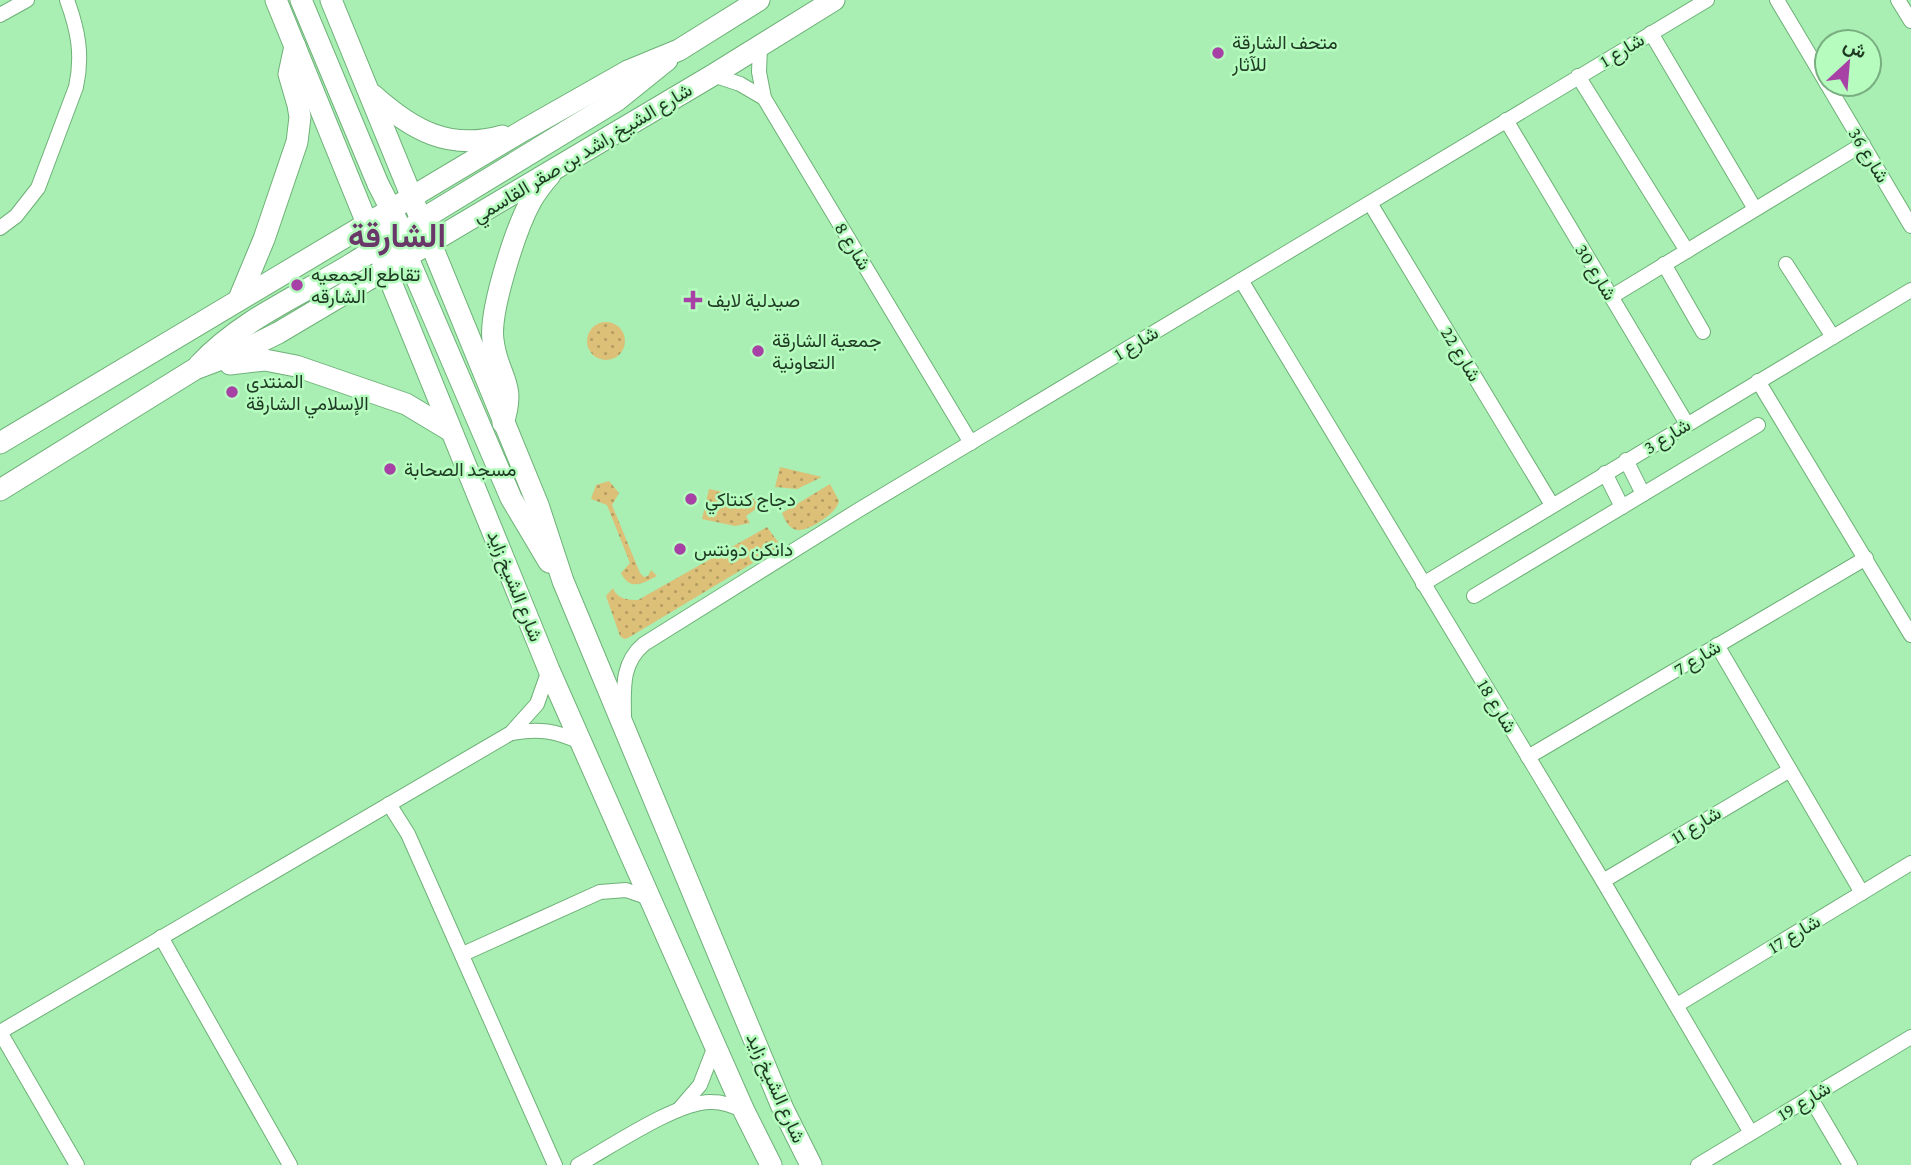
<svg xmlns="http://www.w3.org/2000/svg" width="1911" height="1165" font-family="'Crimson Pro',Vazirmatn,serif">
<style>
.grass{fill:url(#grass-dots)}
.lines{fill:none;stroke-linecap:round;stroke-linejoin:round}
.minor-casing{stroke:#6eb178;stroke-width:16}
.secondary-casing{stroke:#6eb178;stroke-width:23}
.minor{stroke:#fff;stroke-width:14}
.secondary{stroke:#fff;stroke-width:21}
.poi-dot{fill:#a741a5;stroke:#b6fcbf;stroke-width:2.5}
.labels{text-anchor:middle;dominant-baseline:central;stroke-width:5;stroke-linejoin:round;paint-order:stroke}
.poi-label{font-size:19px;fill:#1e3a23;stroke:#b6fcbf;text-anchor:start}
.street-label{font-size:19px;fill:#1e3a23;stroke:#b6fcbf}
.town-label{font-size:33px;font-weight:bold;fill:#693768;stroke:#b6fcbf}
</style>
<defs>
<pattern id="grass-dots" width="8" height="8" patternUnits="userSpaceOnUse" patternTransform="scale(1.75)"><rect width="8" height="8" fill="#ddc078"/><path d="M2 2h.1M6 6h.1" fill="none" stroke="#b39d62" stroke-width="1.8" stroke-linecap="round"/></pattern>
</defs>
<rect width="100%" height="100%" fill="#a9eeb3"/>
<!-- grass -->
<g class="grass">
<circle cx="606" cy="341" r="19"/>
<path d="M780,467L822,477L797,489L775,487Z"/>
<path d="M609,481L619,493L612,505L640,573L644,577L648,576L651,570L657,576C642,584 630,591 621,573L630,563L607,505L591,499L596,485Z"/>
<path d="M830,484L839,501C837,513 808,532 797,530C788,528 785,520 782,513Z"/>
<path d="M709,489L746,497L748,493L760,506L746,516L750,523L735,526L702,519Z"/>
<path d="M767,527L781,546L628,638L624,639L620,636L606,596L613,588C617,599 628,600 638,600Z"/>
</g>
<g class="lines">
<!-- minor casing -->
<g class="minor-casing">
<g id="minor">
<path d="M1777,0L1827,84"/>
<path d="M1898,0L1911,21"/>
<path d="M0,15L27,0"/>
<path d="M1651,33L1755,209"/>
<path d="M760,46L759,72L764,98"/>
<path d="M713,75L740,84L764,98L971,443"/>
<path d="M1578,76L1687,251"/>
<path d="M1827,84L1911,226"/>
<path d="M1506,120L1687,424"/>
<path d="M1370,203L1552,505"/>
<path d="M0,228L16,216L38,188L76,87C83,55 78,30 67,0"/>
<path d="M1664,264L1703,332"/>
<path d="M1786,264L1833,337"/>
<path d="M1241,280L1603,881L1751,1133"/>
<path d="M1611,297L1863,144"/>
<path d="M1758,381L1911,635"/>
<path d="M1626,460L1643,494"/>
<path d="M1605,473L1622,507"/>
<path d="M1423,584L1911,290"/>
<path d="M1474,596L1758,425"/>
<path d="M1717,645L1862,893"/>
<path d="M624,720C624,691 620,664 644,644L857,511L1707,0"/>
<path d="M513,733C539,728 556,731 580,742"/>
<path d="M1528,757L1866,558"/>
<path d="M389,804L408,834L555,1165"/>
<path d="M1603,881L1790,770"/>
<path d="M161,937L290,1165"/>
<path d="M463,954L600,892L626,890L649,898"/>
<path d="M1677,1005L1911,863"/>
<path d="M0,1032L511,733L537,704L549,670"/>
<path d="M0,1032L77,1165"/>
<path d="M1810,1097L1850,1165"/>
<path d="M681,1107L700,1085L715,1046"/>
<path d="M578,1165C609,1148 679,1100 712,1102C723,1102 734,1106 744,1111"/>
<path d="M1698,1165L1911,1037"/>
</g>
</g>
<!-- secondary casing -->
<g class="secondary-casing">
<g id="secondary">
<path d="M276,0L549,670L744,1111L771,1165"/>
<path d="M301,0L378,184L397,221"/>
<path d="M331,0L538,505L563,581L783,1109L811,1165"/>
<path d="M373,95C412,130 449,151 502,136"/>
<path d="M367,223L389,238L407,256L511,498L549,562"/>
<path d="M391,258L407,232L421,220L616,101L667,60"/>
<path d="M239,299L264,239L297,142L300,117L298,105L289,74L295,46"/>
<path d="M230,364L265,360L296,366L406,404L451,431"/>
<path d="M199,365C251,309 327,286 387,240"/>
<path d="M503,423C517,382 497,377 493,340C489,311 516,228 531,201C536,192 543,183 550,175"/>
<path d="M0,443L524,130L628,71L679,50L759,0"/>
<path d="M0,490L195,369L240,352L278,333L713,75L834,0"/>
</g>
</g>
<!-- minor -->
<use href="#minor" class="minor"/>
<!-- secondary -->
<use href="#secondary" class="secondary"/>
</g>
<!-- markers -->
<g class="poi-dot">
<circle cx="1218" cy="53" r="7"/>
<circle cx="297" cy="285" r="7"/>
<path d="M689.5 289.5h7v7h7v7h-7v7h-7v-7h-7v-7h7z"/>
<circle cx="758" cy="351" r="7"/>
<circle cx="232" cy="392" r="7"/>
<circle cx="390" cy="469" r="7"/>
<circle cx="691" cy="499" r="7"/>
<circle cx="680" cy="549" r="7"/>
</g>
<g class="labels">
<!-- poi labels -->
<g class="poi-label">
<text x="1232" y="42">متحف الشارقة<tspan x="1232" dy="22">للآثار</tspan></text>
<text x="311" y="274">تقاطع الجمعيه<tspan x="311" dy="22">الشارقه</tspan></text>
<text x="707" y="300">صيدلية لايف</text>
<text x="772" y="340">جمعية الشارقة<tspan x="772" dy="22">التعاونية</tspan></text>
<text x="246" y="381">المنتدى<tspan x="246" dy="22">الإسلامي الشارقة</tspan></text>
<text x="404" y="469">مسجد الصحابة</text>
<text x="705" y="499">دجاج كنتاكي</text>
<text x="694" y="549">دانكن دونتس</text>
</g>
<!-- street labels -->
<g class="street-label">
<text transform="translate(1622 50) rotate(-31)">شارع 1</text>
<text transform="translate(582 153) rotate(-31)">شارع الشيخ راشد بن صقر القاسمي</text>
<text transform="translate(1869 155) rotate(59)">شارع 36</text>
<text transform="translate(853 246) rotate(59)">شارع 8</text>
<text transform="translate(1596 272) rotate(59)">شارع 30</text>
<text transform="translate(1136 343) rotate(-31)">شارع 1</text>
<text transform="translate(1461 354) rotate(59)">شارع 22</text>
<text transform="translate(1667 436) rotate(-31)">شارع 3</text>
<text transform="translate(515 586) rotate(68)">شارع الشيخ زايد</text>
<text transform="translate(1697 658) rotate(-31)">شارع 7</text>
<text transform="translate(1497 706) rotate(59)">شارع 18</text>
<text transform="translate(1696 825) rotate(-31)">شارع 11</text>
<text transform="translate(1794 934) rotate(-31)">شارع 17</text>
<text transform="translate(776 1088) rotate(66)">شارع الشيخ زايد</text>
<text transform="translate(1804 1101) rotate(-31)">شارع 19</text>
</g>
<!-- town labels -->
<g class="town-label">
<text x="397" y="235">الشارقة</text>
</g>
</g>
<!-- north arrow -->
<g transform="translate(1848 63) rotate(26)"><circle r="33" fill="#b6fcbf" stroke="#79ae81" stroke-width="2"/>
<path d="M0-5L12 26L0 18L-12 26Z" fill="#a741a5"/>
<text y="-10" font-size="19" font-weight="bold" text-anchor="middle" fill="#1e3a23">ش</text>
</g>
</svg>
